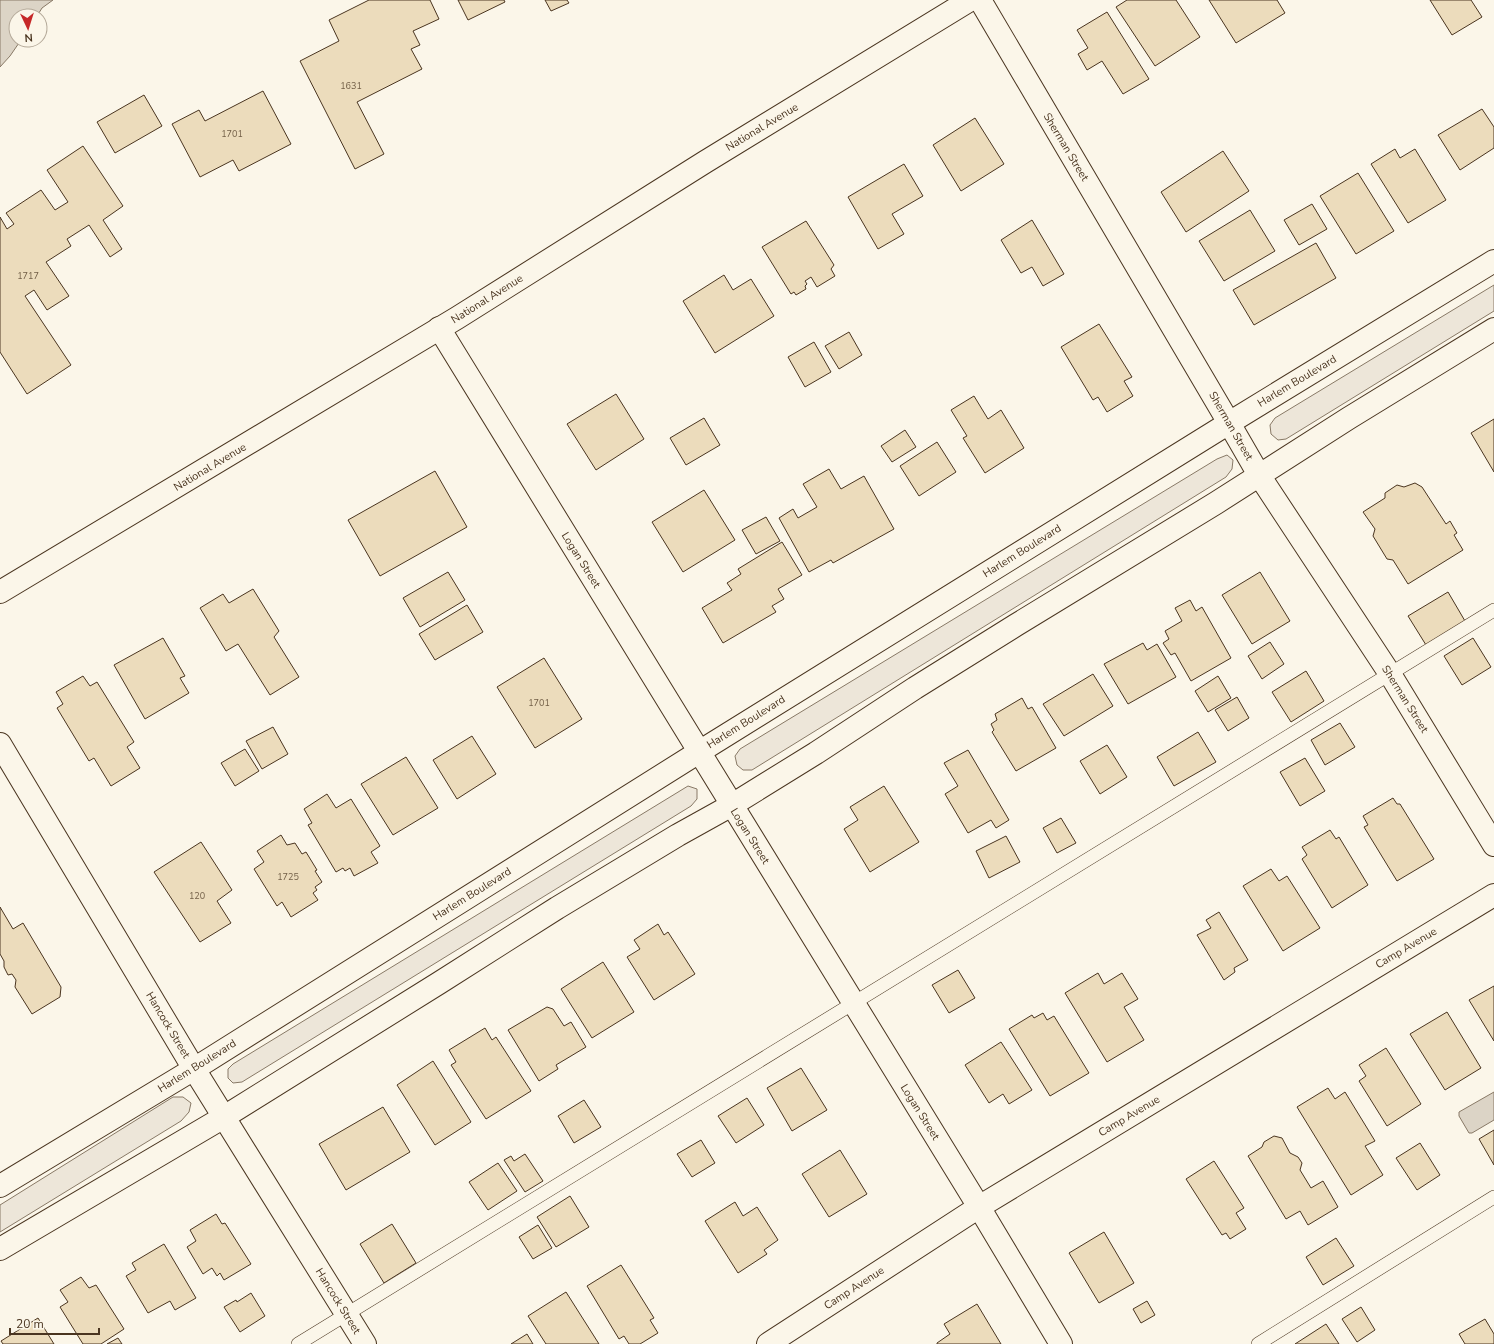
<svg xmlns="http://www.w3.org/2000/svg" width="1494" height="1344" font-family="'Nunito Sans',sans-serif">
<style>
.green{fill:#ede6d9;stroke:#887966}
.water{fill:#dcd4c6;stroke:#887966}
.building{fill:#ecdcbc;stroke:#4a3520}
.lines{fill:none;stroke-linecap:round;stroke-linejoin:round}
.lane-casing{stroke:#4a3520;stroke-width:14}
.street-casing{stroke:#4a3520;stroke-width:24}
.secondary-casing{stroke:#4a3520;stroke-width:24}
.lane{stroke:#fbf6e9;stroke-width:13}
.street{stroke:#fbf6e9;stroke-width:22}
.secondary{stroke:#fbf6e9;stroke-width:22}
.labels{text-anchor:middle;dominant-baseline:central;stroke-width:3;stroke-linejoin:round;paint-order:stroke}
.number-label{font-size:9px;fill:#725f47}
.street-label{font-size:11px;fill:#4a3520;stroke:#fbf6e9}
</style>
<rect width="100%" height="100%" fill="#fbf6e9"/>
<!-- green -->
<g class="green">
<path d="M1494,285V311L1286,439L1278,440L1271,434L1270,425L1275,418Z"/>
<path d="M1227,455L1233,460L1232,469L1226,477L752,770H743L737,765L735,756L740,749L1217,459Z"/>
<path d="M688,786L697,789V799L691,806L242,1082L233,1083L228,1078V1069L233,1064Z"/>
<path d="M173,1097H183L191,1103L189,1112L181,1121L0,1232V1205Z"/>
</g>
<!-- water -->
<g class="water">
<path d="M0,0H53L42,8L37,16H16V40H21L10,56L0,67Z"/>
<path d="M1494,1092V1120L1472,1133H1469L1459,1116V1112Z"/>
</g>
<!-- building -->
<g class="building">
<path d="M369,0H430L439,19L413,31L420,45L411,49L422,69L357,102L384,154L355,169L300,61L339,41L329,20Z"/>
<path d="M458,0H504L505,2L468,20Z"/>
<path d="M545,0H567L569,3L551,11Z"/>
<path d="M1127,0H1176L1200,37L1155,66L1116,7Z"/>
<path d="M1209,0H1277L1285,13L1236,43Z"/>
<path d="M1430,0H1471L1482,17L1452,35Z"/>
<path d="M1107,12L1149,79L1123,94L1102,61L1087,70L1078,54L1088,48L1077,30Z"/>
<path d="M263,91L291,144L239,171L233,160L200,177L172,124L199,110L205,121Z"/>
<path d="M144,95L162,126L115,153L97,122Z"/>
<path d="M1482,109L1494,127V148L1460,170L1438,135Z"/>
<path d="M975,118L1004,164L961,191L933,145Z"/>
<path d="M83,146L123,206L103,220L122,249L110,257L89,225L67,239L71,246L46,262L69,296L47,310L34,290L25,296L71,365L27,394L0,352V217L7,229L14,224L6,213L41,190L55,210L68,202L47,170Z"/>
<path d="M1395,149L1400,158L1415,149L1446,200L1408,223L1371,164Z"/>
<path d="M1223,151L1249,191L1186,232L1161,192Z"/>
<path d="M904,164L923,196L892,214L904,234L878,249L848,197Z"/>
<path d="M1358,173L1394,231L1356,254L1320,196Z"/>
<path d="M1312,204L1327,229L1299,245L1284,220Z"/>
<path d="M1250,210L1275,251L1224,281L1199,241Z"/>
<path d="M1032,220L1064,274L1043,286L1032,267L1021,273L1001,240Z"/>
<path d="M806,221L834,265L831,269L835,276L817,287L811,277L805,281L807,284L805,286L806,289L796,295L794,292L791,294L762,247Z"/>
<path d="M1316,243L1336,278L1254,325L1233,290Z"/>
<path d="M724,275L733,290L751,279L774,316L715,353L683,301Z"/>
<path d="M1099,324L1132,377L1124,381L1133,396L1107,412L1098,397L1093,400L1061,347Z"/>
<path d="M849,332L862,355L839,369L825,346Z"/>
<path d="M814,342L831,372L805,387L788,357Z"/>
<path d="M616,394L644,439L596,470L567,424Z"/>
<path d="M974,396L988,419L1001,410L1024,448L985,473L963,438L967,436L951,410Z"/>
<path d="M704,418L720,445L686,465L670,438Z"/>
<path d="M1494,419V472L1471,433Z"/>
<path d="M905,430L916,447L892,462L881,446Z"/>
<path d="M937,442L956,472L919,496L900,466Z"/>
<path d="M829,469L841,489L864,476L894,529L833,563L831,560L809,572L779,518L793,509L798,518L817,507L803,484Z"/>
<path d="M435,471L467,527L380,576L348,520Z"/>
<path d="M1415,483L1422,487L1446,524L1450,521L1457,533L1454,535L1463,550L1408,584L1393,560L1387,559L1373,536L1375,529L1363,512L1385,498V493L1397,485L1404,487Z"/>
<path d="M704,490L735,540L683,572L652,522Z"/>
<path d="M766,517L780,541L756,554L742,530Z"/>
<path d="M782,542L802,575L778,589L784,599L772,606L776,612L723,643L702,608L732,590L727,583L741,574L738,569Z"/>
<path d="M448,572L465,600L420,627L403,598Z"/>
<path d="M1260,572L1290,621L1252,644L1222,595Z"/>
<path d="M253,589L279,631L274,637L299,677L270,695L238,644L226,651L200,608L223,594L229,603Z"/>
<path d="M1448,592L1465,621L1426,645L1408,616Z"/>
<path d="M1190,600L1196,611L1202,607L1231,658L1191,681L1175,653L1171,655L1163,643L1169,639L1165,631L1182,621L1175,608Z"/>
<path d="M467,605L483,632L435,660L419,634Z"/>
<path d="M163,638L185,676L180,678L189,693L145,719L114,665Z"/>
<path d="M1473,638L1491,667L1462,685L1444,656Z"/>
<path d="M1270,642L1284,664L1262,679L1248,656Z"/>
<path d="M1143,643L1147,650L1157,644L1176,677L1128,704L1104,664Z"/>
<path d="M544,658L582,719L535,748L497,687Z"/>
<path d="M1306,671L1324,701L1291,722L1272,692Z"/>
<path d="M1093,674L1113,706L1064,736L1043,704Z"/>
<path d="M83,676L90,686L97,682L134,742L127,747L140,768L111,786L94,758L89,761L57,708L63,704L56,692Z"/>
<path d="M1218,676L1231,698L1208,712L1195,691Z"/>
<path d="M1237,697L1249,718L1228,731L1215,710Z"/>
<path d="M1022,698L1028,709L1032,707L1056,748L1016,771L992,732L994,730L991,724L997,720L995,714Z"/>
<path d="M1340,723L1355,747L1325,765L1311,740Z"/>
<path d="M273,727L288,754L262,769L246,741Z"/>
<path d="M1198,732L1216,762L1174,786L1157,757Z"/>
<path d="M472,736L496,774L457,799L433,760Z"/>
<path d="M1107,745L1127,777L1100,794L1080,761Z"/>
<path d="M245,749L259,771L235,786L221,763Z"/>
<path d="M968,750L1009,820L996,828L991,820L968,833L945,794L958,786L944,763Z"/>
<path d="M406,757L438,808L393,835L361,784Z"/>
<path d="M1305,758L1325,791L1300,806L1280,772Z"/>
<path d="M884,786L919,842L870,872L844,829L858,820L850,807Z"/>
<path d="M327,794L336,808L351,799L380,846L371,852L378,863L354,876L350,868L345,871L343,868L336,872L308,825L312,823L304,809Z"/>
<path d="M1393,798L1397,804H1400L1434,859L1397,881L1364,827L1368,825L1363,816Z"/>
<path d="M1061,818L1076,843L1057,853L1043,828Z"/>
<path d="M1330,830L1336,839L1339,837L1368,885L1332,908L1302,859L1307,855L1302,847Z"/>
<path d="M281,835L287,845L295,843L302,854L306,852L317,870L315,871L322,882L315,887L317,890L313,893L318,900L291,917L282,902L277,906L254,869L264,862L257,851Z"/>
<path d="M1006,836L1020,862L989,878L976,851Z"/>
<path d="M201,842L232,890L217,901L231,923L200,942L154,872Z"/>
<path d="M1271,869L1279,881L1287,876L1320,928L1283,951L1243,886Z"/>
<path d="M0,907L13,929L23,923L61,987L60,997L32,1014L15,987L16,980L12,974L8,975L4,967V961L0,954Z"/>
<path d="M1219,912L1248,960L1234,968L1235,972L1224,980L1197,935L1211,928L1206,920Z"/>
<path d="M658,924L664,935L668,932L695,974L654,1000L627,957L640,949L634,940Z"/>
<path d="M603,962L634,1012L592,1038L561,989Z"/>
<path d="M958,970L975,998L949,1013L932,985Z"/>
<path d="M1098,973L1104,984L1122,973L1138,999L1124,1007L1144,1040L1107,1062L1065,993Z"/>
<path d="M1494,986V1041L1469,1000Z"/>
<path d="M547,1007L553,1009L564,1026L571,1022L586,1047L556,1065L558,1069L539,1081L508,1030Z"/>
<path d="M1447,1012L1481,1068L1445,1090L1410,1034Z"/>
<path d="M1043,1013L1047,1020L1054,1016L1089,1073L1050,1096L1009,1029L1032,1015L1034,1018Z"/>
<path d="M485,1028L492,1040L496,1037L531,1091L486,1119L451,1065L456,1062L449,1050Z"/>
<path d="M1001,1042L1032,1090L1009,1104L1003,1094L989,1103L965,1065Z"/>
<path d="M1386,1048L1421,1104L1387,1126L1359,1081L1366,1076L1359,1065Z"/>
<path d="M433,1061L471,1122L435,1145L397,1085Z"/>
<path d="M801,1068L827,1110L792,1131L767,1088Z"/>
<path d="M1328,1088L1335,1099L1345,1092L1375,1141L1365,1146L1383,1175L1351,1195L1297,1107Z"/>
<path d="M747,1098L764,1125L736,1143L718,1116Z"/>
<path d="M584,1100L601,1127L574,1143L558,1116Z"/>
<path d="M383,1107L410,1152L346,1190L319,1144Z"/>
<path d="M1494,1130V1165L1479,1139Z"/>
<path d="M1274,1136L1282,1138L1290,1153L1298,1157L1302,1163L1300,1170L1311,1188L1323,1181L1338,1207L1308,1225L1300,1211L1286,1219L1248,1156L1262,1147L1264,1142Z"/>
<path d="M701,1140L715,1163L692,1177L677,1154Z"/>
<path d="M1420,1143L1440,1175L1417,1190L1396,1158Z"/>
<path d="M840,1150L867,1194L829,1217L802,1174Z"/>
<path d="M525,1154L543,1181L525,1192L504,1160L511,1156L514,1161Z"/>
<path d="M1214,1161L1244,1208L1236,1213L1246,1229L1230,1239L1226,1233L1222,1235L1186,1179Z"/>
<path d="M498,1163L517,1191L488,1210L469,1182Z"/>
<path d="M570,1196L589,1227L556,1247L537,1217Z"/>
<path d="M735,1202L743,1216L757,1207L778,1240L764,1250L767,1254L738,1273L705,1221Z"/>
<path d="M216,1214L222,1224L225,1223L251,1264L224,1280L220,1273L217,1276L212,1268L203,1274L187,1247L196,1241L190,1230Z"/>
<path d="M392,1224L416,1263L384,1283L360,1244Z"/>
<path d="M538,1225L552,1248L533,1259L519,1237Z"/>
<path d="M1104,1232L1134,1283L1099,1303L1069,1253Z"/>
<path d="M1336,1238L1354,1266L1323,1285L1306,1257Z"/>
<path d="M164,1244L196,1298L175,1310L170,1301L148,1313L126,1276L136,1270L132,1263Z"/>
<path d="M621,1265L654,1318L650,1320L658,1333L640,1344H629L624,1336L619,1339L587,1286Z"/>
<path d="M81,1277L89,1288L96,1285L124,1329L101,1344H83L60,1307L68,1302L60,1290Z"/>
<path d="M566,1292L599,1344H546L528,1316Z"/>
<path d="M251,1293L265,1316L240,1332L224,1307L236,1300L237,1302Z"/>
<path d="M1147,1301L1155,1315L1141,1323L1133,1309Z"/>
<path d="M977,1304L1001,1344H937V1343L950,1334L944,1324Z"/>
<path d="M1361,1307L1375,1330L1357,1342L1342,1319Z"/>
<path d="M38,1318L54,1344H3L1,1341Z"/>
<path d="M1485,1319L1494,1334V1344H1465L1459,1334Z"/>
<path d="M1326,1324L1339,1344H1295Z"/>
<path d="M527,1334L533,1344H511Z"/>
<path d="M118,1338L122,1344H107Z"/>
</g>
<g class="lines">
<!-- lane casing -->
<g class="lane-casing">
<g id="lane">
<path d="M298,1344L1494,610"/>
<path d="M1258,1344L1494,1197"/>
</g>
</g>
<!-- street casing -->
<g class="street-casing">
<g id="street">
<path d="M980,0L1229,423L1259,475L1390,674L1494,845"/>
<path d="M439,328L979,1207L1061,1344"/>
<path d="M0,592L457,318L705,162L970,0"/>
<path d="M0,744L194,1069L365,1344"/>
<path d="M768,1344L979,1207L1494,895"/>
</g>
</g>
<!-- secondary casing -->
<g class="secondary-casing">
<g id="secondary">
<path d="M0,1186L194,1069L699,752L1229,423L1494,261"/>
<path d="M0,1249L224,1117L439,983L557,908L678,835L732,805L816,753L915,688L1016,625L1216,503L1349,418L1494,329"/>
</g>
</g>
<!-- lane -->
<use href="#lane" class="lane"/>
<!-- street -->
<use href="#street" class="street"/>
<!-- secondary -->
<use href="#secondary" class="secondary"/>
</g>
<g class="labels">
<!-- number labels -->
<g class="number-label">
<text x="351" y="86">1631</text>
<text x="232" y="134">1701</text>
<text x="28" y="276">1717</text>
<text x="539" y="703">1701</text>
<text x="288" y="877">1725</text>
<text x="197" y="896">120</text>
</g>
<!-- street labels -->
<g class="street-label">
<text transform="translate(762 127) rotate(-31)">National Avenue</text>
<text transform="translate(1066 147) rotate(59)">Sherman Street</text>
<text transform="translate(487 299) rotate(-32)">National Avenue</text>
<text transform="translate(1297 381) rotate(-31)">Harlem Boulevard</text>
<text transform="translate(1231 426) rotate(60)">Sherman Street</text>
<text transform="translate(210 467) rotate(-31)">National Avenue</text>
<text transform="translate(1022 551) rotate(-32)">Harlem Boulevard</text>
<text transform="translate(581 560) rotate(58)">Logan Street</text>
<text transform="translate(1405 699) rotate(58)">Sherman Street</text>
<text transform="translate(746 722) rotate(-32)">Harlem Boulevard</text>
<text transform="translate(750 836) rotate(58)">Logan Street</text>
<text transform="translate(472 894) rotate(-32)">Harlem Boulevard</text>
<text transform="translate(1406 948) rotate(-31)">Camp Avenue</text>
<text transform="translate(168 1025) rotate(59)">Hancock Street</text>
<text transform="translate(197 1066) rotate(-32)">Harlem Boulevard</text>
<text transform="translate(920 1112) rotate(58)">Logan Street</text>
<text transform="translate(1129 1116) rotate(-31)">Camp Avenue</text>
<text transform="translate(854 1288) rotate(-33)">Camp Avenue</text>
<text transform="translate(338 1301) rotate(58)">Hancock Street</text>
</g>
</g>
<!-- north arrow -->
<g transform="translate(28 28) rotate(176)"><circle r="19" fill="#fbf6e9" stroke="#b4a999"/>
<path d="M0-3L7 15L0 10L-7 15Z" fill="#c62828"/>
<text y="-6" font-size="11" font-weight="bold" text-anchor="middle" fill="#4a3520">N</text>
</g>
<!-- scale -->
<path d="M10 1328v6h89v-6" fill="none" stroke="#4a3520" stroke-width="2"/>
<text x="16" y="1328" font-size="12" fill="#4a3520" stroke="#fbf6e9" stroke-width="3" paint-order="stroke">20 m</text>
</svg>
